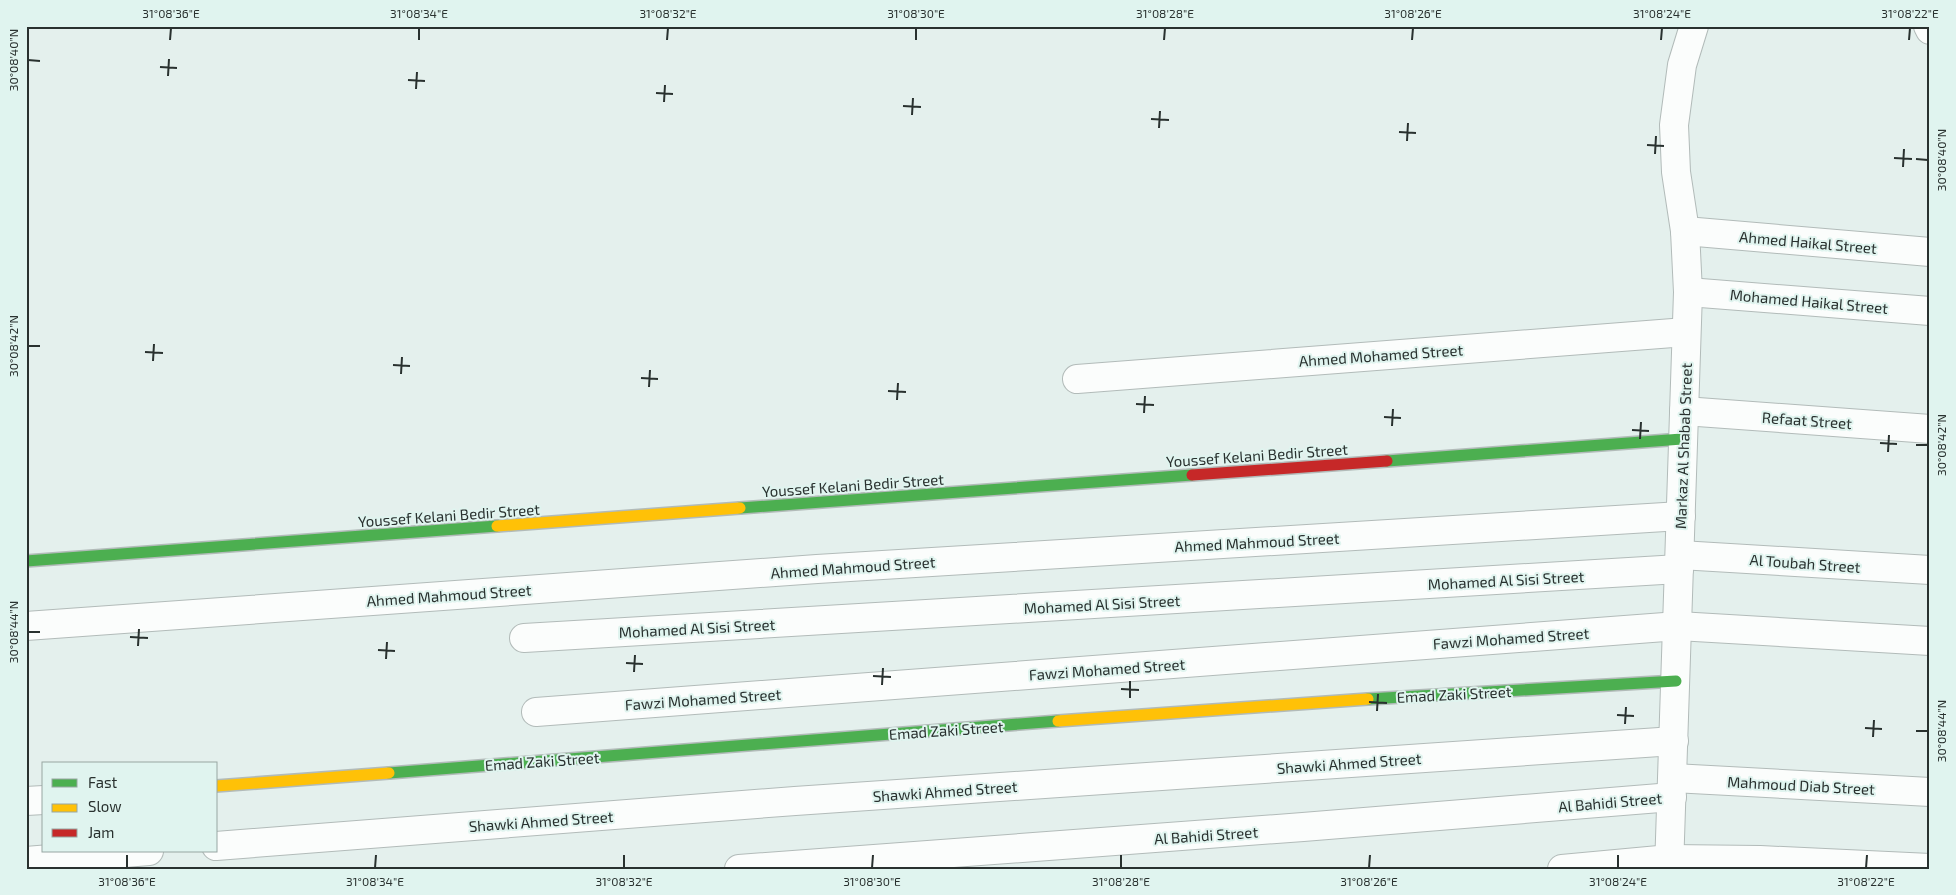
<svg xmlns="http://www.w3.org/2000/svg" width="1956" height="895" font-family="'Exo 2',sans-serif">
<style>
.lines{fill:none;stroke-linecap:round;stroke-linejoin:round}
.street-casing{stroke:#b2bbb9;stroke-width:30}
.fast-casing{stroke:#b2bbb9;stroke-width:14}
.slow-casing{stroke:#b2bbb9;stroke-width:14}
.jam-casing{stroke:#b2bbb9;stroke-width:14}
.street{stroke:#fbfdfc;stroke-width:28}
.fast{stroke:#4caf50;stroke-width:11}
.slow{stroke:#ffc107;stroke-width:11}
.jam{stroke:#c62828;stroke-width:11}
.ticks{fill:none;stroke:#29312f;stroke-width:2}
.labels{text-anchor:middle;dominant-baseline:central;stroke-width:4;stroke-linejoin:round;paint-order:stroke}
.street-label{font-size:15px;fill:#29312f;stroke:#e0f4ef}
.neatline{fill:none;stroke:#29312f;stroke-width:2}
.ticks-label{font-size:12px;text-anchor:middle;fill:#29312f}
</style>
<rect width="100%" height="100%" fill="#e4f0ed"/>
<g class="lines">
<!-- street casing -->
<g class="street-casing">
<g id="street">
<path d="M1928,26L1930,30"/>
<path d="M1685,231L1930,252"/>
<path d="M1688,292L1930,311"/>
<path d="M1077,379L1686,332"/>
<path d="M1684,411L1930,429"/>
<path d="M1680,555L1930,570"/>
<path d="M26,626L817,569L1681,516"/>
<path d="M524,638L1679,569"/>
<path d="M536,712L1678,626L1930,641"/>
<path d="M1673,778L1930,792"/>
<path d="M26,801L44,800"/>
<path d="M216,846L795,801L1674,741"/>
<path d="M26,861L149,851"/>
<path d="M739,869L1303,827L1672,797"/>
<path d="M1562,869L1670,859L1760,860L1930,868"/>
<path d="M1669,869L1688,292L1685,231L1676,172L1674,125L1682,65L1694,26"/>
</g>
</g>
<!-- fast casing -->
<g class="fast-casing">
<g id="fast">
<path d="M1387,461L1682,439"/>
<path d="M740,508L1192,475"/>
<path d="M26,561L497,526"/>
<path d="M1368,699L1676,681"/>
<path d="M389,773L1058,721"/>
</g>
</g>
<!-- slow casing -->
<g class="slow-casing">
<g id="slow">
<path d="M497,526L740,508"/>
<path d="M1058,721L1368,699"/>
<path d="M216,786L389,773"/>
</g>
</g>
<!-- jam casing -->
<g class="jam-casing">
<path id="jam" d="M1192,475L1387,461"/>
</g>
<!-- street -->
<use href="#street" class="street"/>
<!-- fast -->
<use href="#fast" class="fast"/>
<!-- slow -->
<use href="#slow" class="slow"/>
<!-- jam -->
<use href="#jam" class="jam"/>
</g>
<!-- ticks -->
<path class="ticks" d="M170,40L171,28M419,40V28M667,40L668,28M916,40V28M1164,40L1165,28M1412,40L1413,28M1661,40L1662,28M1909,40L1910,28M28,60L40,61M160,67L177,68M168,76L169,59M408,80L425,81M416,89L417,72M656,93L673,94M664,102L665,85M903,106L921,107M912,115L913,98M1151,119L1169,120M1159,128L1160,111M1399,132L1416,133M1407,141L1408,123M1647,145L1664,146M1655,154L1656,136M1894,158L1912,159M1916,159L1928,160M1903,167L1904,149M28,346H40M145,352L163,353M153,361L154,344M393,365L410,366M401,374L402,357M641,378L658,379M649,387L650,370M888,391L906,392M897,400L898,383M1136,404L1154,405M1144,413L1145,396M1384,417L1401,418M1392,426L1393,409M1632,430L1649,431M1640,439L1641,422M1880,443L1897,444M1916,445H1928M1888,452L1889,435M28,632H40M130,637L148,638M138,646L139,629M378,650L395,651M386,659L387,642M626,663L643,664M634,672L635,655M873,676L891,677M882,685L883,668M1121,689L1139,690M1130,698V681M1369,702L1387,703M1377,711L1378,694M1617,715L1634,716M1625,724L1626,707M1865,728L1882,729M1916,731H1928M1873,737L1874,720M127,868V855M375,868L376,855M624,868V855M872,868L873,855M1121,868V855M1369,868L1370,855M1618,868V855M1866,868L1867,855"/>
<g class="labels">
<!-- street labels -->
<g class="street-label">
<text transform="translate(1808 242) rotate(5)">Ahmed Haikal Street</text>
<text transform="translate(1809 301) rotate(5)">Mohamed Haikal Street</text>
<text transform="translate(1381 355) rotate(-4)">Ahmed Mohamed Street</text>
<text transform="translate(1807 420) rotate(4)">Refaat Street</text>
<text transform="translate(1683 446) rotate(-88)">Markaz Al Shabab Street</text>
<text transform="translate(1257 455) rotate(-4)">Youssef Kelani Bedir Street</text>
<text transform="translate(853 485) rotate(-4)">Youssef Kelani Bedir Street</text>
<text transform="translate(449 515) rotate(-4)">Youssef Kelani Bedir Street</text>
<text transform="translate(1257 542) rotate(-3)">Ahmed Mahmoud Street</text>
<text transform="translate(1805 563) rotate(4)">Al Toubah Street</text>
<text transform="translate(853 567) rotate(-4)">Ahmed Mahmoud Street</text>
<text transform="translate(1506 580) rotate(-3)">Mohamed Al Sisi Street</text>
<text transform="translate(449 595) rotate(-4)">Ahmed Mahmoud Street</text>
<text transform="translate(1102 604) rotate(-3)">Mohamed Al Sisi Street</text>
<text transform="translate(697 628) rotate(-3)">Mohamed Al Sisi Street</text>
<text transform="translate(1511 638) rotate(-4)">Fawzi Mohamed Street</text>
<text transform="translate(1107 669) rotate(-4)">Fawzi Mohamed Street</text>
<text transform="translate(1454 694) rotate(-3)">Emad Zaki Street</text>
<text transform="translate(703 699) rotate(-4)">Fawzi Mohamed Street</text>
<text transform="translate(946 730) rotate(-4)">Emad Zaki Street</text>
<text transform="translate(542 761) rotate(-4)">Emad Zaki Street</text>
<text transform="translate(1349 763) rotate(-4)">Shawki Ahmed Street</text>
<text transform="translate(1801 785) rotate(3)">Mahmoud Diab Street</text>
<text transform="translate(945 791) rotate(-4)">Shawki Ahmed Street</text>
<text transform="translate(1610 802) rotate(-5)">Al Bahidi Street</text>
<text transform="translate(541 821) rotate(-4)">Shawki Ahmed Street</text>
<text transform="translate(1206 835) rotate(-4)">Al Bahidi Street</text>
</g>
</g>
<!-- border -->
<rect width="1956" height="895" fill="none" stroke="#e0f4ef" stroke-width="55"/>
<!-- legend -->
<rect x="42" y="762" width="175" height="90" fill="#e0f4ef" stroke="#97a6a2"/>
<rect x="52" y="779" width="25" height="8" fill="#4caf50" stroke="#97a6a2"/>
<text x="88" y="788" font-size="15" fill="#29312f">Fast</text>
<rect x="52" y="804" width="25" height="8" fill="#ffc107" stroke="#97a6a2"/>
<text x="88" y="812" font-size="15" fill="#29312f">Slow</text>
<rect x="52" y="829" width="25" height="8" fill="#c62828" stroke="#97a6a2"/>
<text x="88" y="838" font-size="15" fill="#29312f">Jam</text>
<rect x="28" y="28" width="1900" height="840" class="neatline"/>
<g class="ticks-label">
<text x="171" y="18">31°08'36"E</text>
<text x="419" y="18">31°08'34"E</text>
<text x="668" y="18">31°08'32"E</text>
<text x="916" y="18">31°08'30"E</text>
<text x="1165" y="18">31°08'28"E</text>
<text x="1413" y="18">31°08'26"E</text>
<text x="1662" y="18">31°08'24"E</text>
<text x="1910" y="18">31°08'22"E</text>
<text transform="translate(14 60) rotate(-90)" y="4">30°08'40"N</text>
<text transform="translate(1942 160) rotate(-90)" y="4">30°08'40"N</text>
<text transform="translate(14 346) rotate(-90)" y="4">30°08'42"N</text>
<text transform="translate(1942 445) rotate(-90)" y="4">30°08'42"N</text>
<text transform="translate(14 632) rotate(-90)" y="4">30°08'44"N</text>
<text transform="translate(1942 731) rotate(-90)" y="4">30°08'44"N</text>
<text x="127" y="886">31°08'36"E</text>
<text x="375" y="886">31°08'34"E</text>
<text x="624" y="886">31°08'32"E</text>
<text x="872" y="886">31°08'30"E</text>
<text x="1121" y="886">31°08'28"E</text>
<text x="1369" y="886">31°08'26"E</text>
<text x="1618" y="886">31°08'24"E</text>
<text x="1866" y="886">31°08'22"E</text>
</g>
</svg>
